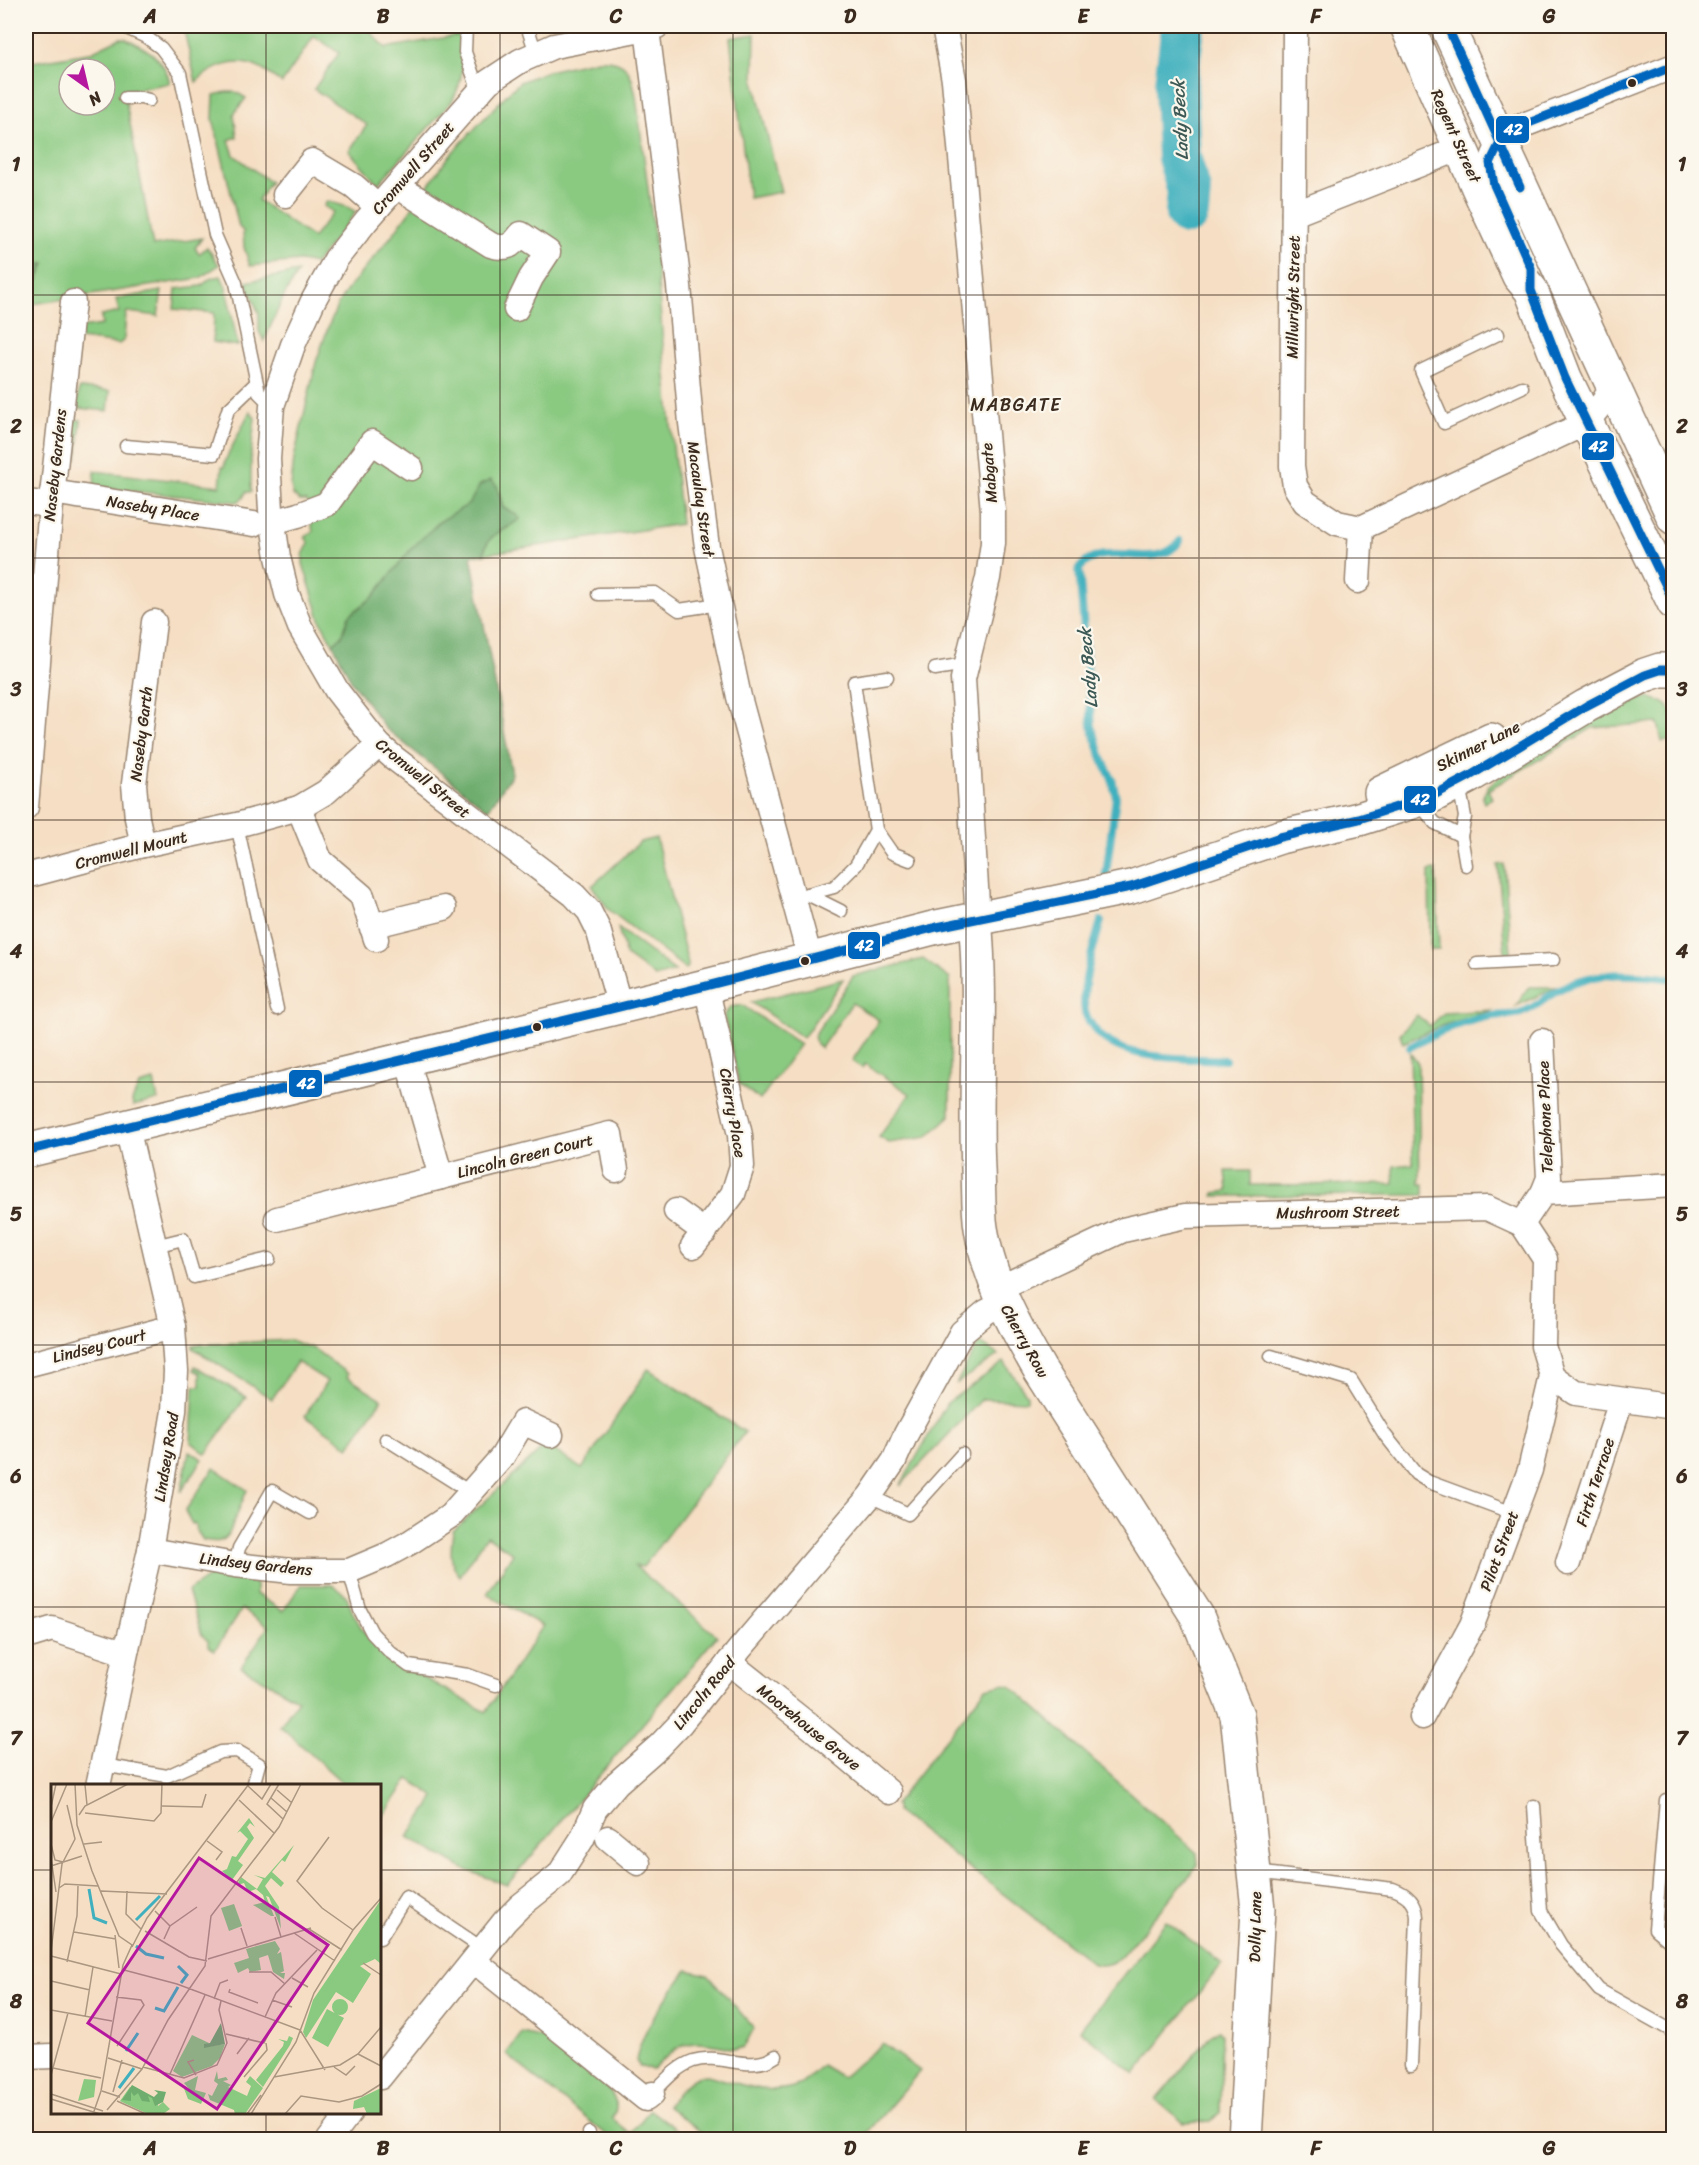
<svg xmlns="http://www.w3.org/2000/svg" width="1699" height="2165" font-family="Sriracha,sans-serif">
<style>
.green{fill:#89c980;stroke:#627a4f;stroke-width:1.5;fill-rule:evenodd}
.forest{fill:#6ead6e;stroke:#546c46;stroke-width:1.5}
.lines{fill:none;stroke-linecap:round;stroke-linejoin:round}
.stream{stroke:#41b0be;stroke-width:8}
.river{stroke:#41b0be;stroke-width:44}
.lane-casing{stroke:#988470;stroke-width:15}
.street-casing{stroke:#988470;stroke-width:27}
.secondary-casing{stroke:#988470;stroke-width:36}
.highway-casing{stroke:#988470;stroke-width:36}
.lane{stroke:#fff;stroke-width:12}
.street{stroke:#fff;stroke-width:24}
.secondary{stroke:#fff;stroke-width:33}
.highway{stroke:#fff;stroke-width:33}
.bus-1-casing{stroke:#fbf7ec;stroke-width:14}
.bus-1{stroke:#0065bd;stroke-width:9}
.grid{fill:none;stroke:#3b2a1e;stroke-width:1.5;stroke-opacity:0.55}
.bus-dot{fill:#3b2a1e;stroke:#fbf7ec;stroke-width:2}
.labels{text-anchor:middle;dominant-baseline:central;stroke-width:4.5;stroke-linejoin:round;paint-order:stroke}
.street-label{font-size:16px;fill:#3b2a1e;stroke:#fbf7ec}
.water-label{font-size:18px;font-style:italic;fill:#3d5956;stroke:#fbf7ec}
.neighbourhood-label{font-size:18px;letter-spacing:1.5px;fill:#3b2a1e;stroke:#fbf7ec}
.inset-river{fill:none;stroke:#41b0be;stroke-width:3}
.inset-road{fill:none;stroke:#ab9681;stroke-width:1.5}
.view{fill:#b5179e;fill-opacity:0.15;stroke:#b5179e;stroke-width:3}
.inset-edge{fill:none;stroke:#3b2a1e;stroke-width:3}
.line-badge{stroke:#fbf7ec;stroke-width:2}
.badge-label{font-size:16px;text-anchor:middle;font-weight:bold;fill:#fff}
.neatline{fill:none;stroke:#3b2a1e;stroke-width:2}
.grid-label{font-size:20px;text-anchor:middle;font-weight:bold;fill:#3b2a1e}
</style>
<rect width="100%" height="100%" fill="#fbf7ec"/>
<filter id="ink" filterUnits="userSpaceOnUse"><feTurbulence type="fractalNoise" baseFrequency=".0167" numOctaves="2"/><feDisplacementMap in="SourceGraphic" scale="12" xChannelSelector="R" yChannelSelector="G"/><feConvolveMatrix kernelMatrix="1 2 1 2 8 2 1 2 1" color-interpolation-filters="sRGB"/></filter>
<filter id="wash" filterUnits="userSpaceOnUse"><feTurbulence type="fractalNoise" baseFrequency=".008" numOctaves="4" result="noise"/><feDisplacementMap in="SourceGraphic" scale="24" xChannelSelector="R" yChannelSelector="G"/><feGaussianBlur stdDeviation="1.35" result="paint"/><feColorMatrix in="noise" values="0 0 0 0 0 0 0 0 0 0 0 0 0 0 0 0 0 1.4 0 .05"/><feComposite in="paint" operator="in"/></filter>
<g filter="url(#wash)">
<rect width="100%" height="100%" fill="#f5dec3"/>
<!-- green -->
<g class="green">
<path d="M183,26H365L386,48L460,35C463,59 465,79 452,101L378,184L349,151L367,125L314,89L339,53L314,36L282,83C274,78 266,71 257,67C235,57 212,67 196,82Z"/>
<path d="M755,34L754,80L781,192L749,198L730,38Z"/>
<path d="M120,38H125C146,48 165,58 170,83L124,92L153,246L202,238L195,248L199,254L207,247L219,265L200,278L26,305L45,264L26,267V63L89,53ZM69,69H105V105H69Z"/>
<path d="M597,60C627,58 631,71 636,96L654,234L664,355L681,524L484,554C486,538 495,534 508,528L514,513L503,508L497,486L480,485L470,504L439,522L373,597L349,616L342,636L333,644L321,622L303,564V555L309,543L305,537L313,532L307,501H300L293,495L291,486L294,458L316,362L329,325L338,304L347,290L394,233L450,155L508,93L520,82L548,71Z"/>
<path d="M226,92H236L246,98L234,114L237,137L229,140L234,155L270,182L258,200L313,238L333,212L324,206L327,201L347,207L356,212L315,264L300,261L250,266L244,247L243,231L239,227L213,119L214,95Z"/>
<path d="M298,272L284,296L264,341L259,331V314L246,282Z"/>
<path d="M221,276L226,287L238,346L213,342L214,313L174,309L176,289L201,286L211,278Z"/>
<path d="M162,291L158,316L128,312L126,313L124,340L119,344L80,339L81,328L102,325L101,316L119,312L116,299Z"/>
<path d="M79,388L110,391L108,411L77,408Z"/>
<path d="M250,411L255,418L251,454V492H246L243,498L237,502L94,487L95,471L220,486L222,467H224L226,459Z"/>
<path d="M71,419L81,420L77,458L67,457Z"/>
<path d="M1650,698C1678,704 1673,716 1673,740L1662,742L1658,723L1592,728L1488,790L1492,798L1484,803L1482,798L1488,786L1502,775L1602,714L1629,701Z"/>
<path d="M656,838L688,963V967L686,969L609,910L592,886L640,842Z"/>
<path d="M1504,864L1511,952L1505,953L1498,865Z"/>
<path d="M1436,870L1439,950H1430L1429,871Z"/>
<path d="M618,928L675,971L655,977L626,956Z"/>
<path d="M923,959L950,979V1116L927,1137L889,1143L879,1137L910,1094L865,1064L862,1068L852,1061L879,1020L852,1003L821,1048L816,1044L814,1036L853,976Z"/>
<path d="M843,979L803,1038L751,1002Z"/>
<path d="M1529,987H1557L1516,1006Z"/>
<path d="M742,1005L800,1044L760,1100L739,1084L724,1016L730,1007Z"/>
<path d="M1493,1010L1438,1027L1403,1043L1400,1034L1417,1015L1430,1026L1444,1013Z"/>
<path d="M1410,1053L1418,1063L1420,1184H1424V1195L1214,1196V1193L1228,1191L1226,1171H1250V1185L1394,1184V1166L1413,1164Z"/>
<path d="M154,1081L158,1100L133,1106L132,1101L139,1085Z"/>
<path d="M290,1340L314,1349L348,1374L347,1377L382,1399L349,1447L305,1416L327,1381L297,1362L272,1399L193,1348V1345Z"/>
<path d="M979,1342L998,1355L956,1384Z"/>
<path d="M1004,1362L1027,1395V1401L982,1399L900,1486L947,1403Z"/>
<path d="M195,1366L246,1397L206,1454L191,1442L194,1386H200V1373L194,1370Z"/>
<path d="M648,1369L745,1432L643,1567L635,1566L717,1636L507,1885L464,1869L408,1837L435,1797L409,1779L381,1819L380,1817V1786L345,1785L280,1726L298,1700L241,1667L268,1627L242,1609L215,1650L208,1646V1641L202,1635L188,1591L213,1574L256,1583V1594L283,1611L301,1585H332L341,1591L347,1597L352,1611L362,1629L375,1646L399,1664L486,1712L543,1626L487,1594L513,1553L487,1536L460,1576C448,1562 451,1548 453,1531L546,1445L582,1469Z"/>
<path d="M189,1451L203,1459L181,1492Z"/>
<path d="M214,1468L247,1490L229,1534C222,1544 214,1542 203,1540L195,1528L196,1527L194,1523L192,1524L185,1511Z"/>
<path d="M1003,1684L1011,1686L1197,1853L1198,1865L1120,1958C1112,1963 1104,1967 1094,1964L897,1812L895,1804L986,1688Z"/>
<path d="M1166,1921L1222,1964L1135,2074L1080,2030Z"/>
<path d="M687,1970L708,1975L754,2028L744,2047C736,2050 729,2048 721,2046C684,2038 679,2045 653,2069L640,2067L636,2061C641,2027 668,1998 687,1970Z"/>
<path d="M1219,2030L1222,2034L1220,2112L1211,2121L1184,2123L1156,2100L1209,2037Z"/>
<path d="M522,2033L543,2038L610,2091C616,2101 619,2108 612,2118L630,2134L650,2110L690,2139H612L506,2054Z"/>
<path d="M882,2044L920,2071L862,2139H710L667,2106C678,2093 689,2075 707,2075C737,2083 771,2098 801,2084C808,2080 815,2070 822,2065L842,2077Z"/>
</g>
<!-- forest -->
<g class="forest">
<path d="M45,263C37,276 36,292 26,303V267Z"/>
<path d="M491,480L497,486L503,508L514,513L520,519C505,531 486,533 484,554L471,556L512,774L488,810L385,728L352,682L333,644L342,636L349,616L373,597L411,549L439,522L469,504L480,485Z"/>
</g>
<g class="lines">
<!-- stream -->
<g class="stream">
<path d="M1106,874L1116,797L1112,779L1103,761L1092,727L1079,569C1105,536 1155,575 1180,541"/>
<path d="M1101,921C1094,946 1080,987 1085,1012C1086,1016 1089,1021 1091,1024C1115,1064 1184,1057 1225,1060"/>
<path d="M1410,1047C1435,1033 1463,1021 1491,1016C1501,1015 1514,1016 1523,1012C1534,1009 1550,994 1562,988C1597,969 1635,974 1674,979"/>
</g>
<!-- river -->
<path class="river" d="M1183,26L1176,84L1179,157L1189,191L1187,213"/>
</g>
</g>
<g filter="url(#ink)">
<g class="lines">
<!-- lane casing -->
<g class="lane-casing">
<g id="lane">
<path d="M122,26L146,37L161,48L180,73L215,235L236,283L259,393L272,406"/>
<path d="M466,26L465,52L479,92"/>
<path d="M527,26L536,53"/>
<path d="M125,98H141L149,100"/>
<path d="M1498,334L1421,371L1444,423L1522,387"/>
<path d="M126,446L214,454L228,410L256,383"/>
<path d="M598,594L655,593L679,610L719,604"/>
<path d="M935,669L965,664"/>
<path d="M1419,803L1435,823L1461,836L1465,817L1459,784"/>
<path d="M237,825L277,1009"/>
<path d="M876,830L892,853L910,860"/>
<path d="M1461,836L1466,865"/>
<path d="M807,894L841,911"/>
<path d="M793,898L834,887L856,865L876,830L854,682L887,677"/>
<path d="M1477,964L1553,960"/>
<path d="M155,1246L183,1239L194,1277L269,1259"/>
<path d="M1271,1356L1351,1380L1385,1435L1416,1474L1429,1482L1513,1513"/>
<path d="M386,1439L470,1492"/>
<path d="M870,1496L908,1514L962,1454"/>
<path d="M235,1565L239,1548L272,1491L310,1513"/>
<path d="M349,1571L360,1610L372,1633L390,1652L409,1666L468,1675L496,1685"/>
<path d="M103,1765L167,1776L220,1752L237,1751L259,1764L253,1786"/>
<path d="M1674,1800H1666L1655,1929L1674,1945"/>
<path d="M1534,1806L1541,1911L1561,1945L1599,1990L1674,2032"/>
<path d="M1256,1872L1393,1889C1407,1894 1416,1902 1417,1917L1411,2065"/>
<path d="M380,1938L406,1897L483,1949"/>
<path d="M652,2094C664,2082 676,2067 693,2061C721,2052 750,2074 776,2056"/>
<path d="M589,2133L590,2140"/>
</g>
</g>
<!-- street casing -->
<g class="street-casing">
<g id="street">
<path d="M944,26L954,80L993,511V543L988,578L963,679L977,903L975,919"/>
<path d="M1295,26L1292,466L1295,486L1305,502L1337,523L1361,528L1586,423L1604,401L1612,386"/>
<path d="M647,29L679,286L691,423L707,547L739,697L810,959"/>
<path d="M397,186L491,245C507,250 512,246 521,234L548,252L531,278L516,309"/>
<path d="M285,195L312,161L354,186L378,207"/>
<path d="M1506,212C1489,174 1482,164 1511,130L1674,66"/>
<path d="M1294,214L1461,148"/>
<path d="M52,492L254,524"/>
<path d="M26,502L51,505"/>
<path d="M273,522L298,515L327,504L372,442L411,468"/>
<path d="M1358,581L1361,528"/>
<path d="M26,807L51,505L73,302"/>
<path d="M299,808L320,860L362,896L376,939"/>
<path d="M143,845L137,818L134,784L154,622"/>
<path d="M26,876L143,845L237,825L299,808L326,792L379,745"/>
<path d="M371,926L444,908"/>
<path d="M620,1007L598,929L589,911L574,895L394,758L379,745L337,691L300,627L287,594L278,557L271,510L268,459L272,406L293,345L313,301L336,259L366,221L488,82L520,61L554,46L657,26"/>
<path d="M1542,1041L1549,1178L1543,1193"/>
<path d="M407,1059L441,1177"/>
<path d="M676,1211L705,1232"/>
<path d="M277,1219L610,1134L616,1170"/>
<path d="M693,1246L733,1194L742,1166L740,1135L706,986"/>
<path d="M997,1289L1123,1230L1185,1216L1487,1208L1522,1224L1543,1193L1674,1185"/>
<path d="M26,1365L173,1327"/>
<path d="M1552,1376L1576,1393L1674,1407"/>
<path d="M150,1550L235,1565L291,1571H349L387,1555L409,1543L450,1516L502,1457L523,1422L551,1435"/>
<path d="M1568,1563L1621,1401"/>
<path d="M26,1637L52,1629L113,1649L127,1648"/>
<path d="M729,1662L811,1727L889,1792"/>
<path d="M1422,1717L1472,1625L1530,1470L1552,1376L1543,1346L1545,1259L1522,1224"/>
<path d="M98,1786L127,1648L150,1550L174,1411L176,1371L173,1327L127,1127"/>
<path d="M608,1838L638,1863"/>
<path d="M474,1961L646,2099L652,2094"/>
<path d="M26,2057L52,2056"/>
<path d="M380,2077L505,1921L520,1906L559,1875L582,1839L595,1809L617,1783L659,1746L680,1724L739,1650L870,1496L894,1461L906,1434L962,1332L986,1312L1004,1303"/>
<path d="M329,2140L350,2112"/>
</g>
</g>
<!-- secondary casing -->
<g class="secondary-casing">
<g id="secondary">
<path d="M1381,793L1491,740"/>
<path d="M975,919C983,1002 974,1085 978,1169C979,1188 978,1209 981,1228C989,1280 1014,1325 1040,1370L1197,1616L1237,1715L1258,1909L1245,2140"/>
<path d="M26,1151L706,986L937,927L1131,887L1280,837L1359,819L1434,795L1468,777L1586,706L1645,675L1660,670H1674"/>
</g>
</g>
<!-- highway casing -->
<g class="highway-casing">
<g id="highway">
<path d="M1407,26L1480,192L1519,276L1531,290L1565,378L1674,603"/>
<path d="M1447,26L1674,518"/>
</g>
</g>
<!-- lane -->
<use href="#lane" class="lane"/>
<!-- street -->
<use href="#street" class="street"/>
<!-- secondary -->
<use href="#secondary" class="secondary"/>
<!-- highway -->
<use href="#highway" class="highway"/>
<!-- bus-1 casing -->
<g class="bus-1-casing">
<g id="bus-1">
<path d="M1447,26L1520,187"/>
<path d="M1674,66L1511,130L1500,143L1490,163L1494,185L1531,268V290L1565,378L1674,602"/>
<path d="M26,1151L706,986L937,927L1131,887L1280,837L1359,819L1434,795L1468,777L1586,706L1645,675L1660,670H1674"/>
</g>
</g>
<!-- bus-1 -->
<use href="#bus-1" class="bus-1"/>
</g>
</g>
<!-- grid -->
<path class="grid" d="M266,26V1786M500,26V2140M733,26V2140M966,26V2140M1199,26V2140M1433,26V2140M26,295H1674M26,558H1674M26,820H1674M26,1082H1674M26,1345H1674M26,1607H1674M26,1870H52M380,1870H1674M266,2112V2140"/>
<!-- markers -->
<g class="bus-dot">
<circle cx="1632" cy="83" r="5"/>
<circle cx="805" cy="961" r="5"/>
<circle cx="537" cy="1027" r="5"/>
</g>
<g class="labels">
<!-- street labels -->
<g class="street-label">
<text transform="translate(1456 136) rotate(66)">Regent Street</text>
<text transform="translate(413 168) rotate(-49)">Cromwell Street</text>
<text transform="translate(1293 297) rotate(-89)">Millwright Street</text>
<text transform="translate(55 465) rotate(-84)">Naseby Gardens</text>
<text transform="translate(989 473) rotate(-95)">Mabgate</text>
<text transform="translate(701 499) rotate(82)">Macaulay Street</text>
<text transform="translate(153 508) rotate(9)">Naseby Place</text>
<text transform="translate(141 734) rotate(-83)">Naseby Garth</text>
<text transform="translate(1478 746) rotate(-27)">Skinner Lane</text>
<text transform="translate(423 778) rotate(39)">Cromwell Street</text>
<text transform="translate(131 850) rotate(-14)">Cromwell Mount</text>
<text transform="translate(733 1113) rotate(80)">Cherry Place</text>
<text transform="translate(1545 1117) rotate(-92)">Telephone Place</text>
<text transform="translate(525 1156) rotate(-14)">Lincoln Green Court</text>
<text transform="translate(1338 1212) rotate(-1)">Mushroom Street</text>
<text transform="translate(1025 1341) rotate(61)">Cherry Row</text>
<text transform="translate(99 1346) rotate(-14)">Lindsey Court</text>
<text transform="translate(166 1457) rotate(-81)">Lindsey Road</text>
<text transform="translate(1595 1482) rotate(-72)">Firth Terrace</text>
<text transform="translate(1499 1551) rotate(-70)">Pilot Street</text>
<text transform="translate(256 1564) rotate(6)">Lindsey Gardens</text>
<text transform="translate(704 1693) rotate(-51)">Lincoln Road</text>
<text transform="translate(809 1727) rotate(39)">Moorehouse Grove</text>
<text transform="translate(1255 1927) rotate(-89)">Dolly Lane</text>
</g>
<!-- water labels -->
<g class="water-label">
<text transform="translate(1180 120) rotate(-93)">Lady Beck</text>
<text transform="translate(1088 668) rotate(-95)">Lady Beck</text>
</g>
<!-- neighbourhood labels -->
<g class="neighbourhood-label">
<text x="1016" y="405">MABGATE</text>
</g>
</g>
<!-- overview -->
<g transform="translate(51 1784)">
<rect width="330" height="330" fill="#f5dec3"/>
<path d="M198,34L204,43L199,39L196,43L203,54L187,77L192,81L181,96L171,87L176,85L181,72L185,73L197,55L189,47L186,49ZM243,61L234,78L231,76L221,88L233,99L230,103L220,94L214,102L228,123L230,145L218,113L215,112L223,132H220L202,121L214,118L212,111L205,105L197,108L193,99L186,101L190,93L206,105L212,95L203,91L214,94ZM329,117L330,180L324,175L309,182L320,190L302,219L285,208L255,254L252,248L262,216ZM183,120L191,142L178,147L170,124ZM224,157L229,165L226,170L230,168L233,187L229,189H234L233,195L222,188L217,171L208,174L210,186L199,188L197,184L187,189L183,179L198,174L195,165ZM281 223a8 8 0 1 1 16 0a8 8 0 1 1-16 0ZM276,225L293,234L277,263L261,254ZM141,251L158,259L153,263L174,260L169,274L161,282L131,293L122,287ZM238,252L242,254L239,261L212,303L205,296L232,262L233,258L227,255L236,257ZM166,287L167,295L175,293L177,296L172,297L180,301L177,303L196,312L200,302L195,298L199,292L212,304L194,330H184L183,326L159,316L157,310L161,312L167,300L163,297ZM147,292L144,306L155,309L150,320L137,315L132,302L140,307L133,299ZM33,295L45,296L43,313L27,317ZM79,303L106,315L107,322L112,318L119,325L112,330H97L73,319L69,317ZM330,304V330H316L313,323L302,325L303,317Z" fill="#89c980"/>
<path d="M170,239L174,260L153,264V260L159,259ZM81,301L103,313L107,309L103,306L115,308L112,318L104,322L101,314L97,312L99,318L91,317L87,309L83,312L80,308V317L71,316Z" fill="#6ead6e"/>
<path class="inset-river" d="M38,105L43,134L56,139M85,136L109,112M85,162L95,170L113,174M127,182L136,191L130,199M104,224L113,227L127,203M75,267L87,249M68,304L83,284"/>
<path class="inset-road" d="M24,0L26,41L41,87L68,152L81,161L72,181L50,307L42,330M228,0L216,20L232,35M34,1L36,21M197,2L211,15L220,0M226,6L241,19M220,14L236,28M188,16L223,49M111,22L151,23L155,10M0,23L5,0M34,29L103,37L110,29L111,0M28,31L34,22L77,0M0,38L16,0M278,53L246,97L271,124L302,146M156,57L171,68L165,76M0,60L4,76L12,78M33,60L51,58M0,74L5,108M0,82L31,72M8,104L14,100L47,102M50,107L116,110M76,107L75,130L90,145M104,127L119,142M224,133L230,153M190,144L196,162M258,145L291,166M94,147L138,173L156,177M23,148L65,155M243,149L284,177M64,151L68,184M113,155L119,142L146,123M81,163L96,134L198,0M0,167L11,80L24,55L16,21M0,172L70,190M157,175L260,144M16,178L26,132L27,102M312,179L330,191M73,186L126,200L249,246M198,188H220L234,200M241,194L257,203M0,197L39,206M179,205L178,208L207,219M65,213L90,216L93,221L66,262M163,215L169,199L177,196M221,216L241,223M0,226L61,237M34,233L42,183M214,233L225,209L266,166M249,246L274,286M175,250L213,259L224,237M186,270L198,254M307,270L330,282M57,274L91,285M143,276L137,278L145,291M92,283L133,294L166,281L176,259L168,226L170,217M283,283L295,291L304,282M2,284L50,294M119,290L154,211M0,291L17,229M193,293L216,266L215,259M223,293L289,281L307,270L330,243M51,307L69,313M62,308L71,276M0,310L52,327M0,315L49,330M66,317L95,330M56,326L91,285L117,236L154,182L160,132L228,43L250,0M196,330L210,311M200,330L245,258L263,209L302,146L330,114M234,330L250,312L288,318L311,312L330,300"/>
<path class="view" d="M148,74L277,161L166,325L37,239Z"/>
<rect width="330" height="330" class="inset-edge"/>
</g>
<g class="line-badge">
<rect x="1495" y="115" width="35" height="29" rx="6" fill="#0065bd"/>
<rect x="1581" y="432" width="34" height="29" rx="6" fill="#0065bd"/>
<rect x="1403" y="785" width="34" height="29" rx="6" fill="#0065bd"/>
<rect x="847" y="931" width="34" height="29" rx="6" fill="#0065bd"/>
<rect x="288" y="1069" width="35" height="29" rx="6" fill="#0065bd"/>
</g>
<g class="badge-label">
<text x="1513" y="135">42</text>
<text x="1598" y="452">42</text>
<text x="1420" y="805">42</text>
<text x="864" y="951">42</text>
<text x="306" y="1089">42</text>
</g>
<!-- margin -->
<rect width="1699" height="2165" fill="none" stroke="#fbf7ec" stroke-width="66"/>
<!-- north arrow -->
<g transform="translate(87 87) rotate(146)"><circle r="28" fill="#fbf7ec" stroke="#aea59a" stroke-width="1.5"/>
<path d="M0-4.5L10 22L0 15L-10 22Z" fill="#b5179e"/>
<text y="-9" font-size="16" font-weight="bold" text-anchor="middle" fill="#3b2a1e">N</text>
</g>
<rect x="33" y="33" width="1633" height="2099" class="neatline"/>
<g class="grid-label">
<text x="150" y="23">A</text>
<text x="383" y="23">B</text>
<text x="616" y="23">C</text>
<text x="850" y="23">D</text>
<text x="1083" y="23">E</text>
<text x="1316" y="23">F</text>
<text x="1549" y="23">G</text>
<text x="16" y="171">1</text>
<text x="1682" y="171">1</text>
<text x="16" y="433">2</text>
<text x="1682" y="433">2</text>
<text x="16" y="696">3</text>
<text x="1682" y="696">3</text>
<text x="16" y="958">4</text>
<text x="1682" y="958">4</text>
<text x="16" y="1221">5</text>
<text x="1682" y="1221">5</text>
<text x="16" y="1483">6</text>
<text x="1682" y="1483">6</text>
<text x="16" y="1745">7</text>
<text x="1682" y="1745">7</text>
<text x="16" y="2008">8</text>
<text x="1682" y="2008">8</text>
<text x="150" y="2155">A</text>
<text x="383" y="2155">B</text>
<text x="616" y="2155">C</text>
<text x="850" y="2155">D</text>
<text x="1083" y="2155">E</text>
<text x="1316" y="2155">F</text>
<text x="1549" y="2155">G</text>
</g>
</svg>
